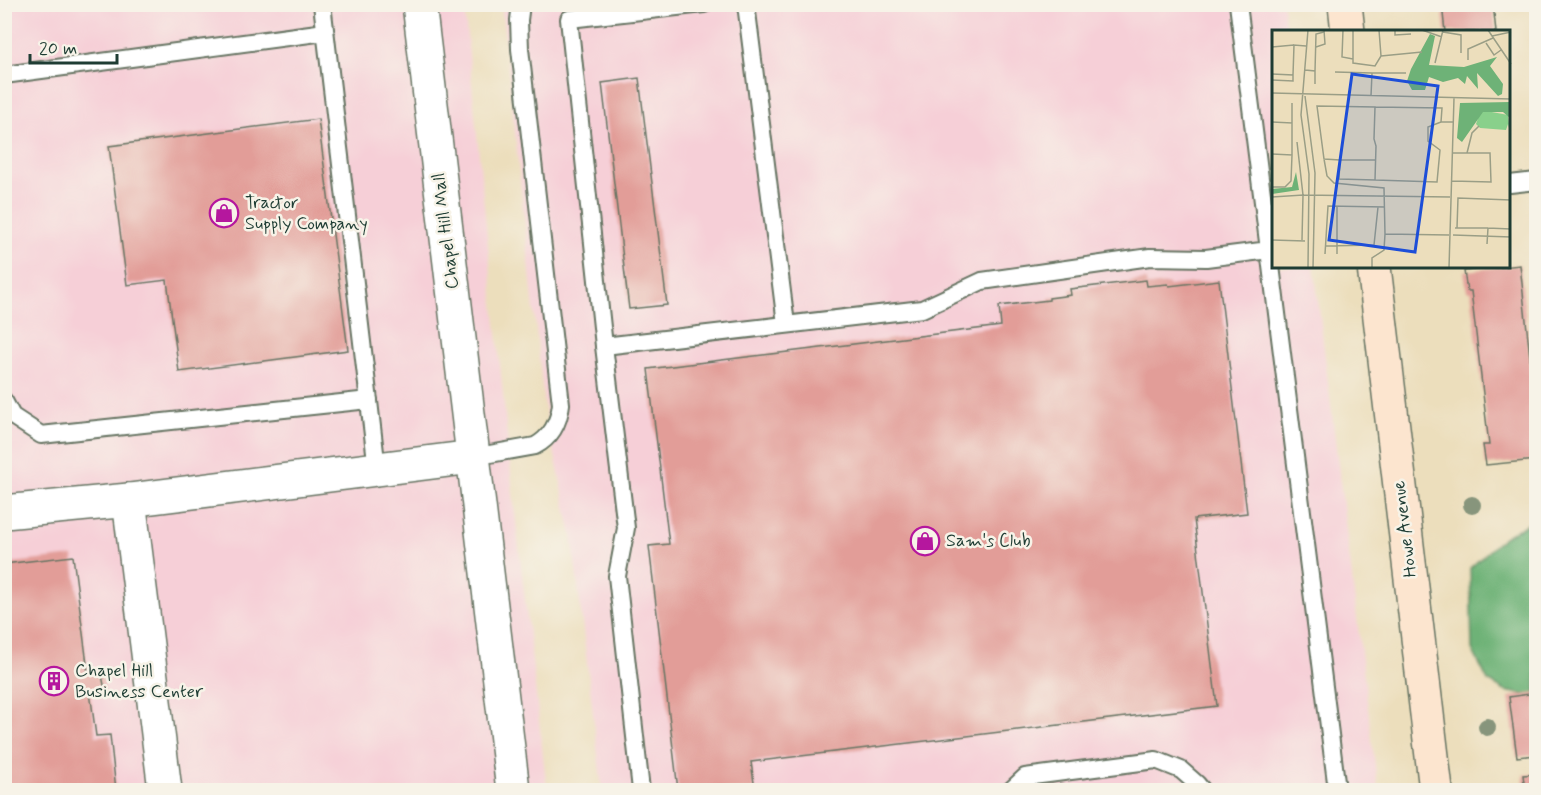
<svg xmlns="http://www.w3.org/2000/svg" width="1541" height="795" font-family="Mynerve,sans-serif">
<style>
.built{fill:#f6cfd7}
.forest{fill:#6eb277;stroke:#467856;stroke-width:1.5}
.building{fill:#e29d98}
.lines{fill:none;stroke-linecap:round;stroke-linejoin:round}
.lane-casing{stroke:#677564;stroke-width:20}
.street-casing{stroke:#677564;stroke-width:36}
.secondary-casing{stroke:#677564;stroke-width:36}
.lane{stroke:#fff;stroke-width:16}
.street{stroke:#fff;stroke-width:33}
.secondary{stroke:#fce5cf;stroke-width:33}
.tree{fill:#87957b}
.labels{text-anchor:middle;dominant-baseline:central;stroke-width:5;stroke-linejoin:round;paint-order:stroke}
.poi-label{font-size:18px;fill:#1f3d34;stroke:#f7f3e8;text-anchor:start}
.street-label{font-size:18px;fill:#1f3d34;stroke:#f7f3e8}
.inset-road{fill:none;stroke:#9a9e86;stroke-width:1.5}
.view{fill:#1d4ed8;fill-opacity:0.15;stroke:#1d4ed8;stroke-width:3}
.inset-edge{fill:none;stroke:#1f3d34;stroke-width:3}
</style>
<rect width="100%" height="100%" fill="#f7f3e8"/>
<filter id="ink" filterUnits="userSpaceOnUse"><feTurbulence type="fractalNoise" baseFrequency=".0167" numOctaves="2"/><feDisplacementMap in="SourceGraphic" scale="12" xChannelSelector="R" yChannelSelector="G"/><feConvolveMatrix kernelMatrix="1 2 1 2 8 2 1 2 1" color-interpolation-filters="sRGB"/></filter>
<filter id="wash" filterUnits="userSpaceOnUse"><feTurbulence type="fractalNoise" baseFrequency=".008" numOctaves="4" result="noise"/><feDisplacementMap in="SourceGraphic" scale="24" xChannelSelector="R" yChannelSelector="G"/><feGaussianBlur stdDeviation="1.35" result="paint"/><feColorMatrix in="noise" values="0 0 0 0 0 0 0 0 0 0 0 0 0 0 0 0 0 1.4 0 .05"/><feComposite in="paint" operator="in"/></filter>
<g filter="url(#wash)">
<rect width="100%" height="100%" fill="#ecdebc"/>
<!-- built -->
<g class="built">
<path d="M504,4L1283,5L1286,31L1274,32V267H1314L1378,790H602L572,536L544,403L502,12Z"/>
<path d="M5,5H464L514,504L547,790H5Z"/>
</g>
<!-- forest -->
<path class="forest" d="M1536,519V697L1505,691L1488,681L1472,649L1470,568L1504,537Z"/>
<g id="blocks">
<!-- building -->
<g class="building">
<path d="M1442,4H1493L1496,32H1445Z"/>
<path d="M639,78L667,305L629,309L602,83Z"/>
<path d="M318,119L348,350L179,372L167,280L127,285L109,146Z"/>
<path d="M1520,265L1536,413V460L1486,465L1483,445H1489L1471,291H1467L1464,271Z"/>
<path d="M1146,280L1147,286L1168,284L1169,286L1219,280L1247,513L1194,519L1217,706L751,762L755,790H678L649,546L669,544L648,369L1001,326L999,306L1049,300V298L1071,295L1070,289Z"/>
<path d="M73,556L88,672L101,670L105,690L90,692L96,736L110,735L116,790H4V564Z"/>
<path d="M1536,693V755L1517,757L1509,697Z"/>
<path d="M1536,774V790H1525L1523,775Z"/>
</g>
</g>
</g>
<g filter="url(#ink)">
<use href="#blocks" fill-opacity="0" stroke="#677564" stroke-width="1.5"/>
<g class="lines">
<!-- lane casing -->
<g class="lane-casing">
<g id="lane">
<path d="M322,4L377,469"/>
<path d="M704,4L569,19L604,346L922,309L982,281L1150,257L1206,258L1269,250L1238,4"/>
<path d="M746,4L786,324"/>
<path d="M4,75L325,32"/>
<path d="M1510,184L1536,181"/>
<path d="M1269,250L1337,790"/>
<path d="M604,346L626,528L617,576L641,790"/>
<path d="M4,401L12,416L41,435L369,400"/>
<path d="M473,457L535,446C552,437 559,422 561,404L520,49L519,20L521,4"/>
<path d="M1011,790L1025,777L1156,760L1181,770L1197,784L1202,790"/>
</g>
</g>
<!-- street casing -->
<g class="street-casing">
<g id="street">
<path d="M419,4L513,790"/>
<path d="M129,500L473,457"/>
<path d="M4,512L129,500L165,790"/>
</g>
</g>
<!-- secondary casing -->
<g class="secondary-casing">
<g id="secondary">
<path d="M1345,4L1348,32"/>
<path d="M1374,267L1436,790"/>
</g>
</g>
<!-- lane -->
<use href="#lane" class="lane"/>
<!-- street -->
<use href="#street" class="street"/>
<!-- secondary -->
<use href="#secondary" class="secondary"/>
</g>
<!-- trees -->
<g class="tree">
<circle cx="1472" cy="505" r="9"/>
<circle cx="1487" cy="727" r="9"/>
</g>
</g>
<!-- icons -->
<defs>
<g id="shop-ring" transform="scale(1.5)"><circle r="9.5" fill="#f7f3e8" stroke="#b5179e" stroke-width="1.5"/><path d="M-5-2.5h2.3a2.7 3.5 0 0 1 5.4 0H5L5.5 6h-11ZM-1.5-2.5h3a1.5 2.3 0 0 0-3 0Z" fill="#b5179e"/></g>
<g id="building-ring" transform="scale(1.5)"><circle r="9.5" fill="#f7f3e8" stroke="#b5179e" stroke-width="1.5"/><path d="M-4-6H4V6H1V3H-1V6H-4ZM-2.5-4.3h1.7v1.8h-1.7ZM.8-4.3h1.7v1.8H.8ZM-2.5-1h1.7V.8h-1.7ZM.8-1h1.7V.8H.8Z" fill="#b5179e"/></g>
</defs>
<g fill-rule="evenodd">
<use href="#shop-ring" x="224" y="213"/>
<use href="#shop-ring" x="925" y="541"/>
<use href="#building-ring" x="54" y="681"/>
</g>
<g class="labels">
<!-- poi labels -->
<g class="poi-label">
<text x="245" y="203">Tractor<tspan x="245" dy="21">Supply Company</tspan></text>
<text x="946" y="541">Sam's Club</text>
<text x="75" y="671">Chapel Hill<tspan x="75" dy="21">Business Center</tspan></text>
</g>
<!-- street labels -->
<g class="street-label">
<text transform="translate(446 231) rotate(-97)">Chapel Hill Mall</text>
<text transform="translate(1405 529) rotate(-97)">Howe Avenue</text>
</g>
</g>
<!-- overview -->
<g transform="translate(1272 30)">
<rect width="238" height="238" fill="#ecdebc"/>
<path d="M209,80L236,85L238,102L236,94L234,100L208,98L204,94Z" fill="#89d08b"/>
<path d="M158,4L163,6L157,35L192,37L225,27L218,36L231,54L230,64L226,66L205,43L206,59L195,46L193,54L186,48L171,52L157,47L153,60H140L135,51L139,39ZM238,72V88L231,82H211L190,112L185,108L188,73ZM24,142L27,160L0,164V159L20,157Z" fill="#6eb277"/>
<path class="inset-road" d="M71,0L70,27L81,29M81,0V33L103,36L109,26L107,0M123,0V5L139,4M150,0L170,7M216,0L239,34M171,2L189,5V23M220,6L239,2M214,13L222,25L229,20M0,17L22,15M44,17L53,14L52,0M109,26L150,22M196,30V19L221,8M163,33L171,0M33,40L43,41V54M43,41L44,4L52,2M63,42L100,43L99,66M100,43H134M0,44L21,45V51L0,50M21,45L22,15L34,16M0,63L239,69M33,66L43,143L41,238M103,77L170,78L169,92H182M0,92L20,93V73M25,112L31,165L178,167M195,123L200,103L207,96M0,124L20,125V93M52,129L55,146L62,153L112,158L113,204M68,130L52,129L45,76L103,77L102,109L104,116L103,150L67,149L68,130H104M103,150L165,152L168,120L156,111V97L169,92M180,151L219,152L218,123H181M0,157H13L19,151L20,125M0,167L31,165L30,210M183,198H216M185,198L186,168L239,170M181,205L239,207M0,210L33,211M215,214L216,198L239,199M53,216L102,215L106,177M53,224L56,176L113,177M65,224V176M36,238L37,144L29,85L36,0M100,238V228L112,220L113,204L177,205M177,238L182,68"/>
<path class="view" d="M80,44L166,56L143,222L57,210Z"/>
<rect width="238" height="238" class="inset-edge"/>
</g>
<!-- margin -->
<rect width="1541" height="795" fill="none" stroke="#f7f3e8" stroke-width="24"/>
<!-- scale -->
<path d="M30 54v9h87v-9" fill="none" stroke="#1f3d34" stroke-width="3"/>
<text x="39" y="54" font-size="18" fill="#1f3d34" stroke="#f7f3e8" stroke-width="4.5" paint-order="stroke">20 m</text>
</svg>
